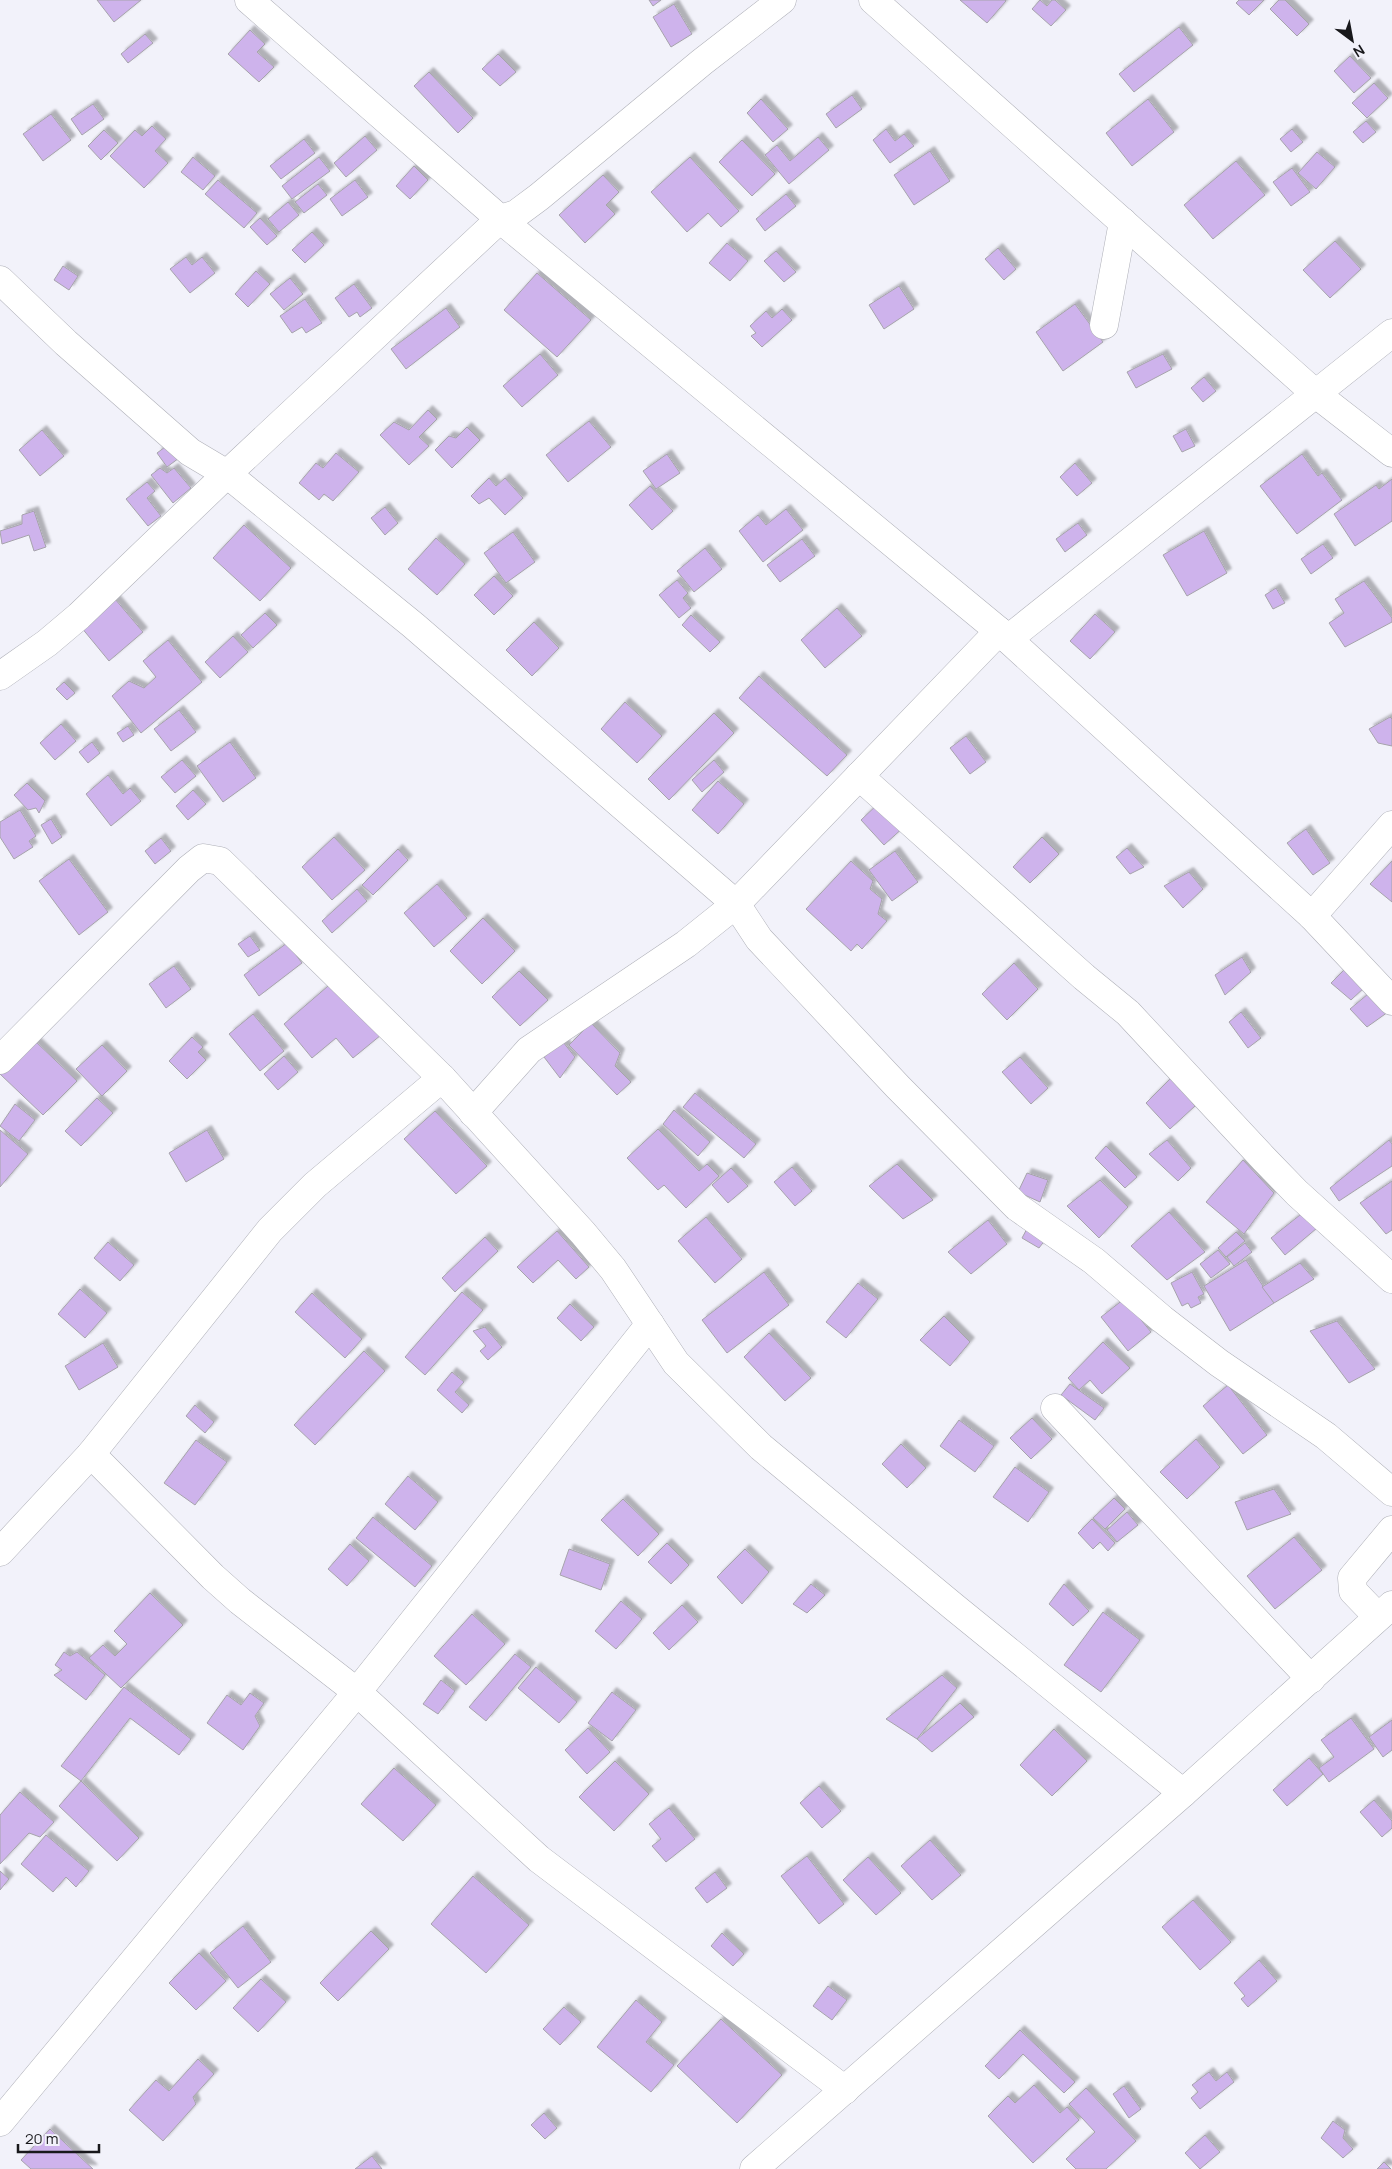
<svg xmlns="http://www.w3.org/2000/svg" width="1392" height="2169" font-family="Manrope,sans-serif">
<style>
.building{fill:#ceb3ec;stroke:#a6a3ab;filter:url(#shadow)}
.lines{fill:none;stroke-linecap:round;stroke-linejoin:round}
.minor-casing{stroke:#afb0b8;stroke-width:29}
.highway-casing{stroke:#afb0b8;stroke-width:29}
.minor{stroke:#fff;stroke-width:28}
.highway{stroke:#fff;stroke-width:28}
</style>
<defs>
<filter id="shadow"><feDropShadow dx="4.5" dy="-4.5" stdDeviation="1" flood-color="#0004"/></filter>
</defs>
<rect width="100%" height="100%" fill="#f2f2fa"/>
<!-- building -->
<g class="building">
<path d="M97,0H141L114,22Z"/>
<path d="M649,0H661L653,6Z"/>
<path d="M960,0H1005L1006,1L987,23Z"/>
<path d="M1040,0L1047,6L1052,0H1055L1066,10L1051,26L1032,9Z"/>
<path d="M1239,0H1264L1249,15L1236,3Z"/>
<path d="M1279,0H1285L1309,24L1297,36L1270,9Z"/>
<path d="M674,4L692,34L671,47L653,17Z"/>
<path d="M1179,27L1193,45L1134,92L1119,74Z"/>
<path d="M250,30L265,44L257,52L274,67L259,82L228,54Z"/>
<path d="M145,34L153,43L128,63L121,54Z"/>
<path d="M498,54L516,72L500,86L482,69Z"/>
<path d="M1350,56L1371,78L1354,93L1334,71Z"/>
<path d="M429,72L473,118L458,133L414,86Z"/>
<path d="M1374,83L1388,98L1367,118L1352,103Z"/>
<path d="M852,95L862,109L836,128L826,114Z"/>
<path d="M761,99L788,129L773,142L747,113Z"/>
<path d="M1148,99L1174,132L1132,166L1106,133Z"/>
<path d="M93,104L104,119L82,135L71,119Z"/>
<path d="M51,114L71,140L43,161L23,134Z"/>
<path d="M1366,121L1376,132L1363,143L1353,132Z"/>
<path d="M152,126L166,139L155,151L168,163L144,188L110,156L135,130L142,136Z"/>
<path d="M886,129L895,141L904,134L914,146L890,163L873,140Z"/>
<path d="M1292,129L1303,142L1291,152L1280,139Z"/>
<path d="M104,130L118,143L101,160L88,146Z"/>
<path d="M365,136L377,150L346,177L334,163Z"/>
<path d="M818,137L829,150L789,184L765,155L777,145L790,161Z"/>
<path d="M304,139L315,153L281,179L270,166Z"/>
<path d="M742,140L775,174L752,196L719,162Z"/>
<path d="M930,151L950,181L914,205L894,175Z"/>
<path d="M1317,152L1335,167L1316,189L1298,173Z"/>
<path d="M193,157L215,176L203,190L181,172Z"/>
<path d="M319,157L330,171L292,199L282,186Z"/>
<path d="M690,157L739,211L721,227L708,213L687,232L651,192Z"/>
<path d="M1236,161L1265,195L1213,239L1184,205Z"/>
<path d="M414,166L428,180L410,199L396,186Z"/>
<path d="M1292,168L1310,192L1291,206L1273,182Z"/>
<path d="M603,175L619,192L606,205L615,214L585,243L559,215Z"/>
<path d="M218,180L257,213L244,228L205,194Z"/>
<path d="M355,180L368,197L342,216L330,199Z"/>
<path d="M318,184L327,195L304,213L295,202Z"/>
<path d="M786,194L796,206L765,231L756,219Z"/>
<path d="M288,202L299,215L279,232L268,219Z"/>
<path d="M260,218L277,236L267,245L250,227Z"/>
<path d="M312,232L324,245L305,263L292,250Z"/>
<path d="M1335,241L1361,269L1330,298L1303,270Z"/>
<path d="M727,243L748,261L730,281L709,263Z"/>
<path d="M998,248L1016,269L1004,280L985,259Z"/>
<path d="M776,251L796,272L784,282L764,261Z"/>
<path d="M186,257L192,265L202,257L215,273L190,293L170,269Z"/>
<path d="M63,266L78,276L69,290L54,280Z"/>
<path d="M256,271L270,284L248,307L235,294Z"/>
<path d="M537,273L591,320L557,357L504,310Z"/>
<path d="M290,278L303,294L284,310L270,294Z"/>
<path d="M354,284L372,308L360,317L357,312L349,317L335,298Z"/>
<path d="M899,286L914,309L884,329L869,305Z"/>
<path d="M305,299L322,323L306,333L302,327L292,333L280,316Z"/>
<path d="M1075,304L1103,342L1063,371L1036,332Z"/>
<path d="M446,308L460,327L406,369L391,349Z"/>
<path d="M782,309L792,320L762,347L751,336L756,333L750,326L766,311L772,318Z"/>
<path d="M540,354L558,375L522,407L503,386Z"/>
<path d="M1163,354L1172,369L1136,388L1127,372Z"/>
<path d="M1204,377L1216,391L1203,402L1191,388Z"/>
<path d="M428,410L437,419L419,437L429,446L409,465L380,435L394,422L409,430Z"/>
<path d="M589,421L611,447L568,482L546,455Z"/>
<path d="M467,427L480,440L452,468L435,450L449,436L456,438Z"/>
<path d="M1186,429L1195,446L1182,452L1173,436Z"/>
<path d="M42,430L64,456L40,476L19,450Z"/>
<path d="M169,444L179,458L167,467L157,453Z"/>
<path d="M336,453L359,472L333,501L324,494L319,500L299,483L316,463L323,468Z"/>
<path d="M667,454L680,473L656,489L643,471Z"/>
<path d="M1302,454L1318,476L1322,473L1342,500L1297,534L1260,486Z"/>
<path d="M1075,463L1092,483L1077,496L1060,477Z"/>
<path d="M160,468L167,473L174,468L191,488L173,503L151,475Z"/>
<path d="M489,478L496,486L505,478L523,498L505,515L489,498L479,504L471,496Z"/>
<path d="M1392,479V521L1355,546L1334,514L1376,485L1379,489Z"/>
<path d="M147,482L155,491L147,498L161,516L148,526L126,499Z"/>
<path d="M650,486L673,511L652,530L629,505Z"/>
<path d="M385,507L398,523L385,535L371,518Z"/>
<path d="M786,509L803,530L763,562L739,531L758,515L766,525Z"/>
<path d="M34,511L46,547L34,551L29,535L2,544L0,531L22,524V515Z"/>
<path d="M1078,523L1087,535L1065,552L1056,539Z"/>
<path d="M244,525L291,568L260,601L213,558Z"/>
<path d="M1204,531L1227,573L1187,596L1163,555Z"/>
<path d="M513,532L535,562L506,583L484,553Z"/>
<path d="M436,538L465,564L437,595L408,569Z"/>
<path d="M802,539L815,556L780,582L767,565Z"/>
<path d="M1323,544L1333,558L1311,574L1301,559Z"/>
<path d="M705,548L722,569L694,592L677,571Z"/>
<path d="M494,576L513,596L494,615L474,595Z"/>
<path d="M677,580L688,593L683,598L691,608L679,618L659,595Z"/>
<path d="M1364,581L1392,618V622L1345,647L1329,623L1344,613L1335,599Z"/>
<path d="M1276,588L1285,603L1273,609L1265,595Z"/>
<path d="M115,599L143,632L109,661L81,627Z"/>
<path d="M837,608L862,636L825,668L801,640Z"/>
<path d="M265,613L277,625L253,648L241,635Z"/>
<path d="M1095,614L1115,632L1090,659L1070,641Z"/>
<path d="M691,615L720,642L710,652L682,625Z"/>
<path d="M534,622L559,648L532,676L506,650Z"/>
<path d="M233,636L248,652L220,678L205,662Z"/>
<path d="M168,640L202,682L141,733L112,696L129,681L144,688L156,677L143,661Z"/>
<path d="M759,676L847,755L827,776L739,698Z"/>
<path d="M64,682L75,693L67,700L56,689Z"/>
<path d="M625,702L662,736L637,763L601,729Z"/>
<path d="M179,710L196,732L171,751L154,729Z"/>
<path d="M714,713L734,733L669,800L648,779Z"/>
<path d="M1390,717L1392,719V746L1378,743L1369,729Z"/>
<path d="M61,724L76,741L55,760L40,743Z"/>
<path d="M128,726L134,735L123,742L117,733Z"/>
<path d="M966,736L986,762L970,774L950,748Z"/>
<path d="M92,742L100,753L88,763L79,752Z"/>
<path d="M230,742L256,778L223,802L197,766Z"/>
<path d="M182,760L196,776L175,793L161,777Z"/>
<path d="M714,760L724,772L702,792L692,780Z"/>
<path d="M108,775L123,794L130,788L141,801L111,826L86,794Z"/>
<path d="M718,781L744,804L718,834L692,810Z"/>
<path d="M27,783L45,801L39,813L36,808L28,810L14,795Z"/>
<path d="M193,790L206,804L188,820L176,806Z"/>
<path d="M881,801L905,826L884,845L861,820Z"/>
<path d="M20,810L36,836L29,841L33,847L14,859L0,837V822Z"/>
<path d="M51,819L62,837L52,844L41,825Z"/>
<path d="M1306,829L1330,863L1313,875L1287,843Z"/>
<path d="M334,837L365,870L332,900L302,867Z"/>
<path d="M1042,837L1059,854L1030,883L1013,867Z"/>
<path d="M161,838L171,851L155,864L145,851Z"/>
<path d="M1127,848L1144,867L1130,874L1116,857Z"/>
<path d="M398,849L408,860L373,895L362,885Z"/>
<path d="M895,851L918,882L892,901L869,870Z"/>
<path d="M69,859L108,912L79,935L39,881Z"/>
<path d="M851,861L873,881L870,889L882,899L878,914L887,921L862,949L857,944L851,951L806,909Z"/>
<path d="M1392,861V902L1370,884Z"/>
<path d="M1189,872L1203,889L1183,908L1164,886Z"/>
<path d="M437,884L467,918L434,947L404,913Z"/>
<path d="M357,889L367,901L332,933L322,921Z"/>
<path d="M483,918L515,951L482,984L450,951Z"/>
<path d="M250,936L260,950L248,957L238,944Z"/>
<path d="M287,943L302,963L259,996L244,975Z"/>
<path d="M1242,957L1251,972L1225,995L1215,975Z"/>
<path d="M1014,963L1038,989L1007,1020L982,994Z"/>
<path d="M174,966L191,989L166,1008L149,984Z"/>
<path d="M1348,966L1366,986L1351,1000L1331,983Z"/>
<path d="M519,971L548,1000L520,1026L492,997Z"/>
<path d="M335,980L381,1035L353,1058L336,1038L312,1058L284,1024Z"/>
<path d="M1368,994L1388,1012L1367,1027L1350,1009Z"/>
<path d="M1241,1012L1261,1038L1248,1048L1229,1022Z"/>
<path d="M253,1014L284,1051L260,1071L229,1034Z"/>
<path d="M591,1023L620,1053L615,1066L631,1082L617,1095L569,1045Z"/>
<path d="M192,1037L203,1047L198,1052L206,1060L187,1079L169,1061Z"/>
<path d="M33,1039L77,1081L43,1115L0,1074Z"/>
<path d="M563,1042L575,1057L560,1078L544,1057Z"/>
<path d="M102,1045L127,1071L102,1096L76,1069Z"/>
<path d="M284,1056L298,1072L278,1090L264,1074Z"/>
<path d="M1020,1057L1048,1088L1031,1104L1002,1072Z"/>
<path d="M1172,1077L1195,1106L1170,1129L1146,1103Z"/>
<path d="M695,1093L756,1144L744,1158L683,1107Z"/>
<path d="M97,1098L113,1113L81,1146L65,1131Z"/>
<path d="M15,1104L35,1120L19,1141L0,1126Z"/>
<path d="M674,1110L710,1142L698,1156L663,1124Z"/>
<path d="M435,1111L487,1166L456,1194L404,1139Z"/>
<path d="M658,1129L699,1171L707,1164L719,1176L686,1208L664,1185L658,1190L627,1158Z"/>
<path d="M0,1130L28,1154L0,1187Z"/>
<path d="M207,1130L224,1159L186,1182L169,1153Z"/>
<path d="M1167,1140L1191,1168L1178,1181L1149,1154Z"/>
<path d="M1389,1140L1392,1144V1166L1339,1201L1330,1188Z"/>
<path d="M1106,1146L1137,1177L1125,1188L1095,1158Z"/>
<path d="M1243,1160L1274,1193L1244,1234L1206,1202Z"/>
<path d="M897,1164L933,1200L903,1219L869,1186Z"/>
<path d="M792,1167L812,1191L795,1206L774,1182Z"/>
<path d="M731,1168L748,1186L728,1203L712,1185Z"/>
<path d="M1027,1173L1048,1180L1040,1202L1018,1192Z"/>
<path d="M1100,1180L1128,1207L1099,1238L1067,1206Z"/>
<path d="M1392,1181V1230L1386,1234L1360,1203Z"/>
<path d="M1310,1207L1323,1223L1285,1255L1271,1238Z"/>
<path d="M1169,1212L1205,1252L1167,1280L1131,1246Z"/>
<path d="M706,1217L742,1259L715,1283L678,1241Z"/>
<path d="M988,1220L1007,1244L971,1274L948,1252Z"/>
<path d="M1029,1225L1052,1231L1039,1248L1022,1238Z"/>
<path d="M557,1231L589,1267L576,1279L558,1260L533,1283L517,1267Z"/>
<path d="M1236,1232L1245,1241L1226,1257L1218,1248Z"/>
<path d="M485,1237L498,1251L455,1292L442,1278Z"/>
<path d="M108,1242L134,1265L120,1281L94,1258Z"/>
<path d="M1245,1243L1252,1252L1234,1266L1227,1257Z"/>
<path d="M1218,1250L1230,1264L1211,1278L1200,1264Z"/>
<path d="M1246,1260L1274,1303L1230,1331L1204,1286Z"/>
<path d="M1300,1263L1314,1279L1274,1303L1262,1287Z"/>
<path d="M764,1272L789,1305L727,1353L702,1320Z"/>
<path d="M1192,1272L1204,1294L1198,1297L1201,1303L1191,1308L1188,1303L1182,1306L1171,1283Z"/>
<path d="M858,1283L878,1299L846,1338L826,1322Z"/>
<path d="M80,1289L107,1313L85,1338L58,1314Z"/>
<path d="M462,1292L483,1310L425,1375L405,1357Z"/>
<path d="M312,1293L362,1339L345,1358L295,1312Z"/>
<path d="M1124,1299L1151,1332L1128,1351L1101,1317Z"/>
<path d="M570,1304L594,1327L581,1341L557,1318Z"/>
<path d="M944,1316L970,1342L950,1366L920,1340Z"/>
<path d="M1337,1321L1375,1369L1349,1383L1310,1331Z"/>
<path d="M485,1327L502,1347L488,1360L480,1351L486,1346L473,1331Z"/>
<path d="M769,1333L811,1378L785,1401L744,1357Z"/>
<path d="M1103,1342L1130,1368L1102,1394L1090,1380L1079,1390L1068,1378Z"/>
<path d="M103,1343L118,1367L79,1390L65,1366Z"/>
<path d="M364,1351L385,1371L315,1445L294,1425Z"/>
<path d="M452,1372L464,1382L455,1392L469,1405L462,1413L437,1390Z"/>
<path d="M1070,1384L1104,1408L1095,1420L1061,1395Z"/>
<path d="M1228,1385L1267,1435L1243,1454L1203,1406Z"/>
<path d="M195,1405L214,1422L205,1433L186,1416Z"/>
<path d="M1032,1418L1052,1439L1031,1459L1010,1438Z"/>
<path d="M959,1420L994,1446L975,1472L940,1446Z"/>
<path d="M1196,1439L1220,1467L1187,1499L1160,1472Z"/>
<path d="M196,1440L227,1462L195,1505L164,1483Z"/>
<path d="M901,1444L926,1468L907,1488L882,1464Z"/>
<path d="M1015,1467L1049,1492L1028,1522L993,1497Z"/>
<path d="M408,1476L438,1502L415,1530L385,1504Z"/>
<path d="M1274,1489L1291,1514L1247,1530L1235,1502Z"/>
<path d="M1114,1498L1125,1509L1105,1529L1093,1518Z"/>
<path d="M623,1499L659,1534L638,1556L601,1520Z"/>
<path d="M1127,1512L1138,1525L1117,1542L1107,1530Z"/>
<path d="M373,1517L432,1566L415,1587L356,1538Z"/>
<path d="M1092,1519L1115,1543L1108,1551L1100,1542L1093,1549L1078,1533Z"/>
<path d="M1294,1537L1322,1570L1275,1609L1247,1576Z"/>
<path d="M667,1543L689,1565L671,1584L648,1562Z"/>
<path d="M350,1544L369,1561L347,1586L328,1569Z"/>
<path d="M569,1549L610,1564L601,1590L560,1575Z"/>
<path d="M745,1549L769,1572L742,1604L717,1577Z"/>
<path d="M811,1584L825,1595L807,1613L793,1604Z"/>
<path d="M1064,1584L1089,1611L1073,1626L1049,1604Z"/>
<path d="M150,1593L183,1625L121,1688L89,1658L103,1645L115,1656L127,1644L114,1631Z"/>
<path d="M621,1601L642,1619L616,1649L595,1631Z"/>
<path d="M682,1605L698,1622L669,1650L653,1633Z"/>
<path d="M1103,1612L1140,1640L1101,1692L1064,1665Z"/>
<path d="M472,1614L505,1644L466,1685L434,1656Z"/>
<path d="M64,1652L70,1656L77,1652L105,1675L86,1700L54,1675L62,1670L55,1665Z"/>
<path d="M515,1654L531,1667L486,1721L469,1707Z"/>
<path d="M536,1667L577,1702L559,1723L518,1688Z"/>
<path d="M942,1675L957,1688L917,1739L886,1719Z"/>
<path d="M441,1680L455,1691L438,1714L423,1704Z"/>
<path d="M124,1687L191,1739L179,1755L130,1718L81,1781L61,1766Z"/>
<path d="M612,1692L636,1710L612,1741L588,1723Z"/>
<path d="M250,1693L264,1703L255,1716L260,1726L243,1750L207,1723L227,1695L241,1705Z"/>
<path d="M960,1703L974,1717L932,1752L917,1739Z"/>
<path d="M1351,1718L1374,1749L1329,1782L1319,1768L1334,1757L1321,1740Z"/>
<path d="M1392,1720V1750L1383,1757L1369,1737Z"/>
<path d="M588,1728L610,1752L587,1774L565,1750Z"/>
<path d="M1054,1729L1087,1761L1052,1796L1020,1765Z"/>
<path d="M1309,1758L1323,1774L1287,1806L1273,1790Z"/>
<path d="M615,1761L649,1794L614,1831L579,1797Z"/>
<path d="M394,1768L436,1805L403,1841L361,1804Z"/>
<path d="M81,1781L139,1838L117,1861L59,1806Z"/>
<path d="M819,1786L841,1811L822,1828L800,1803Z"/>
<path d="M20,1792L54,1822L40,1837L29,1833L0,1864V1815Z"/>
<path d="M1374,1800L1392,1821V1828L1382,1837L1360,1812Z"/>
<path d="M669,1808L695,1839L666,1862L652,1846L661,1839L649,1824Z"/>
<path d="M46,1835L89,1871L76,1887L66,1877L53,1892L21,1864Z"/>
<path d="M930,1840L961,1875L932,1900L901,1866Z"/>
<path d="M807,1856L844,1904L819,1924L781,1876Z"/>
<path d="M868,1857L901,1893L876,1915L843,1880Z"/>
<path d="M0,1871L9,1879L0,1890Z"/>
<path d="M715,1872L727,1888L707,1903L695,1888Z"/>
<path d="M473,1876L529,1925L486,1973L431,1924Z"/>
<path d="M1193,1900L1231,1942L1200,1970L1162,1927Z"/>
<path d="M243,1926L271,1962L238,1988L210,1953Z"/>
<path d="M371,1931L389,1949L338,2001L320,1983Z"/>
<path d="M722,1933L744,1954L733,1966L711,1946Z"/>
<path d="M199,1953L226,1981L196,2010L169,1983Z"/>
<path d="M1259,1960L1277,1981L1248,2007L1241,1999L1245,1996L1234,1983Z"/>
<path d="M261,1979L286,2002L258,2032L233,2008Z"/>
<path d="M828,1986L847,2000L832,2020L813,2006Z"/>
<path d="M636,2000L662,2022L646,2042L674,2065L651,2092L597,2047Z"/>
<path d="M564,2007L581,2022L560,2045L543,2029Z"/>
<path d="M721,2019L782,2075L737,2123L677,2066Z"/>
<path d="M1020,2030L1075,2082L1064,2093L1023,2054L999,2079L985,2066Z"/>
<path d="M198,2059L214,2074L193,2097L196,2104L163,2141L129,2110L156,2080L169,2091Z"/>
<path d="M1209,2072L1216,2081L1227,2072L1234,2082L1200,2109L1191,2098L1198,2092L1192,2085Z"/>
<path d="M1034,2085L1060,2113L1067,2107L1079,2120L1033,2163L988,2116L1008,2096L1015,2103Z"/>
<path d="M1124,2086L1141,2109L1129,2118L1113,2094Z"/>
<path d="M1086,2088L1136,2141L1106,2169H1076L1066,2159L1095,2132L1069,2104Z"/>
<path d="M544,2113L557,2128L545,2139L531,2125Z"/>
<path d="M1333,2121L1345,2130L1343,2138L1353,2149L1343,2158L1321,2138Z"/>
<path d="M50,2129L93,2169H31L21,2160Z"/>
<path d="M1205,2135L1220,2152L1200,2169L1185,2153Z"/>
<path d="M372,2156L382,2169H355Z"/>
<path d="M1384,2162L1391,2169H1377Z"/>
</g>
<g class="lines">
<!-- minor casing -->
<g class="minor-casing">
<g id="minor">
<path d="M249,0L500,219L999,631L1312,916L1392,1001"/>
<path d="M873,0L1316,394L1392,453"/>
<path d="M0,280L66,343L190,452L227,474L413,625L736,904L759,939L898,1087L1017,1207L1094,1261L1162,1319L1219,1363L1326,1436L1392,1492"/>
<path d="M1104,325L1123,222"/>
<path d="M1008,639L1392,333"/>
<path d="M0,676L47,643L79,616L227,474L500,219L516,214L539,197L702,62L782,0"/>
<path d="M859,776L1084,977L1128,1013L1264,1159L1297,1193L1392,1279"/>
<path d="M1312,916L1392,825"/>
<path d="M0,1060L189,869L203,858L220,861L442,1078L583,1233L613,1269L676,1363L761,1447L954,1607L1183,1793"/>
<path d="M473,1113L529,1050L686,944L736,904L999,631"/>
<path d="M1055,1408L1311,1679"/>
<path d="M91,1454L213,1577L240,1601L357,1692L539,1859L845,2090"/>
<path d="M0,1552L91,1454L270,1230L315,1185L442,1078"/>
<path d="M1378,1617L1353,1591L1352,1578L1392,1530"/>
<path d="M0,2122L357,1692L650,1324"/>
</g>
</g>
<!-- highway casing -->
<g class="highway-casing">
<path id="highway" d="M754,2169L1183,1793L1392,1605"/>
</g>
<!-- minor -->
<use href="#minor" class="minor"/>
<!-- highway -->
<use href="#highway" class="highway"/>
</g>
<!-- north arrow -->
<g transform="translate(1352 40) rotate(148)" stroke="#f2f2fa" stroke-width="4" paint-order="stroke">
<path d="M0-4L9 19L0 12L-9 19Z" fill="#18181b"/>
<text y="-8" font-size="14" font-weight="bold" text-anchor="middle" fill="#18181b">N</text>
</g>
<!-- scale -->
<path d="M18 2144v8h81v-8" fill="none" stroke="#18181b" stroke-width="2.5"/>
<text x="25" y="2144" font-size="15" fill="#18181b" stroke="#f2f2fa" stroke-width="4" paint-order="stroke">20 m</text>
</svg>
